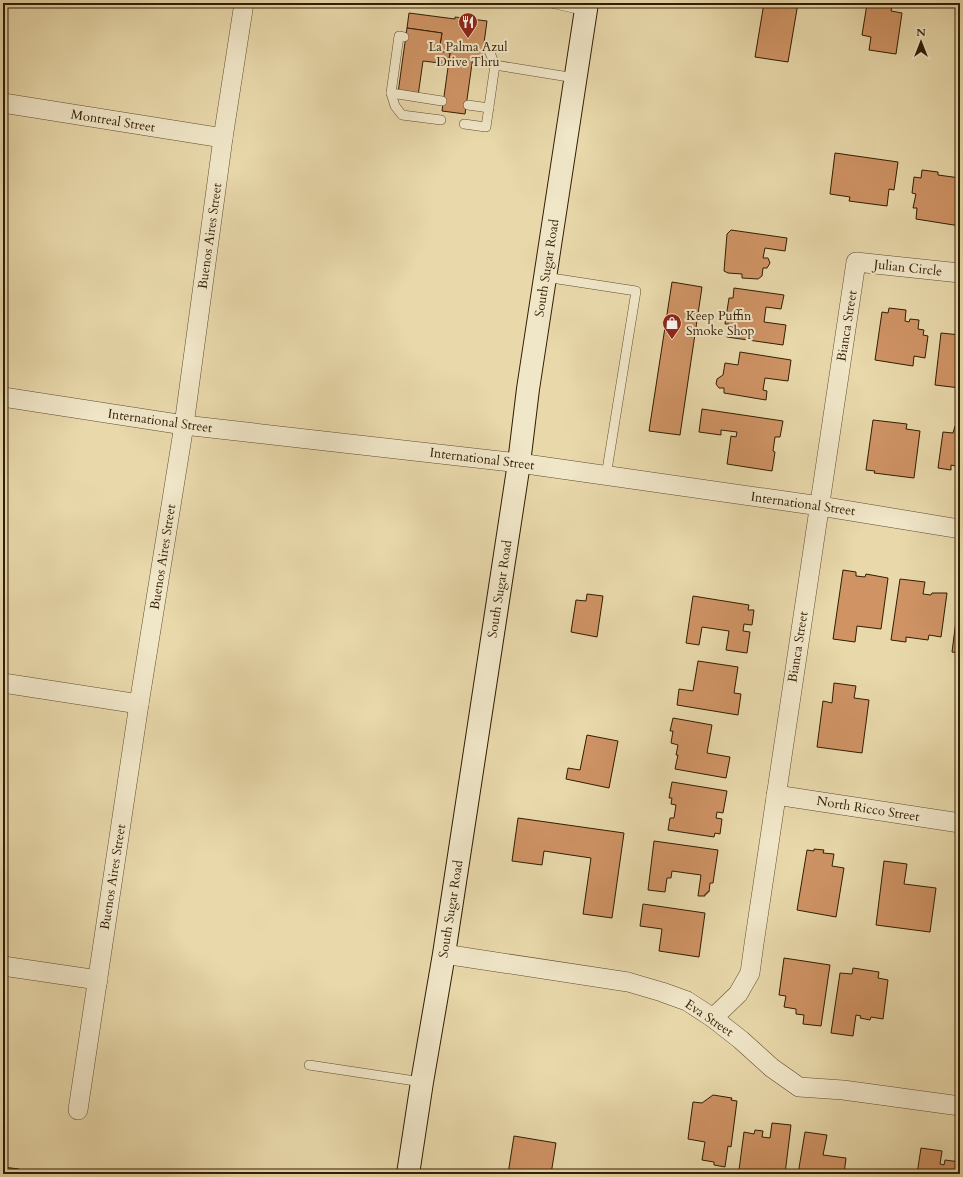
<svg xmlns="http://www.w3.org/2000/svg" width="963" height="1177" font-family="Cardo,serif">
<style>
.building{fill:#cf9364;stroke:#311d02}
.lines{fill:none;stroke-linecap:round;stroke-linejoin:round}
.lane-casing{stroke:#5f4c2c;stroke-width:10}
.street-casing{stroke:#5f4c2c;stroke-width:20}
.secondary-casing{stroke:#311d02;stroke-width:24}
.lane{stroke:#f0e6c8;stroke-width:9}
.street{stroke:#f0e6c8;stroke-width:19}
.secondary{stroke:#f0e6c8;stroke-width:22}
.labels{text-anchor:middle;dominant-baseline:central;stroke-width:4;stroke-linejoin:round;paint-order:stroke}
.poi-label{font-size:13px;fill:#311d02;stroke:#f0e6c8}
.street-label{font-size:13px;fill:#311d02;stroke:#f0e6c8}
</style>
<rect width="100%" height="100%" fill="#e8d8aa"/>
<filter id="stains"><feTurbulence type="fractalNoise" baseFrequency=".005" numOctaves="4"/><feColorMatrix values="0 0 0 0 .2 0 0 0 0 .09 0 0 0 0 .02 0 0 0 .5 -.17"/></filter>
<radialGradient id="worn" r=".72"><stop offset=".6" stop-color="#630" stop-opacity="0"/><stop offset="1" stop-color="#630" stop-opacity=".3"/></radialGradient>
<!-- building -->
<g class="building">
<path d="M764,3H798L788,62L755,57Z"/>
<path d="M867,4L892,7L891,11L902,13L896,54L869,50L871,37L862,35Z"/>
<path d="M409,13L455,19V17L487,21L482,58L473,56L465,114L442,111L450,53L439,51L442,33L407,28Z"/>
<path d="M407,28L442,33L439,51L450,53L448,64L423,61L418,96L398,93Z"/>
<path d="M835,153L898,162L894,190L889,189L887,206L849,201L850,197L830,194Z"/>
<path d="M922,170L938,172V175L960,178V226L916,219L917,208H913L916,194L912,193L914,177L921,178Z"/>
<path d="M731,230L787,238L785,251L765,248L763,258H768L770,263L767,268H763L762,276L758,279L742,278V274L728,273L724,271L727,234Z"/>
<path d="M672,282L702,287L680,435L649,431Z"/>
<path d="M734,288L784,295L781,309L766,307L764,322L786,325L783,345L727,337L729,324H725L729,298H733Z"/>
<path d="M889,308L906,310L905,321L909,322L910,319L919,320L918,329L924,330L923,335L928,336L925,358L914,356L913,366L875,360L882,312L888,313Z"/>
<path d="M941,333L960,335V388L935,385Z"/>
<path d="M740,352L791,360L788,381L765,378L763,390L767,391L766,400L724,393V388H719L716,384L717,379L723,375L725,363L738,365Z"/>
<path d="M702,409L783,421L780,437H775L773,451L775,452L772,471L727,464L731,436L736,437L737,432L721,430V435L699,432Z"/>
<path d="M873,420L907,424L906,429L920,431L914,478L874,473L875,471L866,470Z"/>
<path d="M955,426H960V467L951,465V470L938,468L943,432L953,433Z"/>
<path d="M843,570L856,572V576L865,577L866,574L888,578L881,629L857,626L855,642L833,639Z"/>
<path d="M900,579L925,582L923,594L931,595L932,593H947L941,637L929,635L928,640L906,637V642L891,640Z"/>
<path d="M960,589V653L952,652Z"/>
<path d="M587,594L603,596L597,637L571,632L576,600L586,601Z"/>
<path d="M693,596L749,605L748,610H754L752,625L744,624L743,631L750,632L747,653L726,650L729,631L702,627L699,645L686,643Z"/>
<path d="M698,661L738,667L734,693L741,694L738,715L677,705L679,689L693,691Z"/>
<path d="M834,683L856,686L854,698L869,700L862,753L817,747L823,701L832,703Z"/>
<path d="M673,718L712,725L707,753L730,757L726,778L675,769L678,755H676L678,745L671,743L673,731H670Z"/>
<path d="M587,735L618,741L609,788L566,779L568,768L580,770Z"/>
<path d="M672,782L727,791L723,813L717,812L716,818L722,819L720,834L715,833L714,837L668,830L670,818H674L676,805L671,804L672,798H669Z"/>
<path d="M518,818L624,833L612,918L583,914L591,858L544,851L542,865L512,861Z"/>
<path d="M654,841L718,850L713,883H710L709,892H707V894H705V896H698L701,875L672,871L671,878H667L665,892L648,890Z"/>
<path d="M814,849L824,850L823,853L834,854L832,866L844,868L836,917L797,910L807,850L814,851Z"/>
<path d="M884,861L907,864L904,884L936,888L930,932L876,925Z"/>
<path d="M643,904L705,913L699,957L659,951L662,929L640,926Z"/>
<path d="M784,958L830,965L821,1026L803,1024L804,1015L796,1014V1009L784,1007L786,996L779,995Z"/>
<path d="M853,968L879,972L878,978L888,980L883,1019L871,1017L870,1020L860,1018L861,1016L856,1015L853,1036L831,1033L840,973L852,974Z"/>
<path d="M713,1095L732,1098L731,1100L737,1101L731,1147L728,1146L725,1167L714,1165V1162L702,1160L705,1142L688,1139L693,1102L702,1103Z"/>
<path d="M772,1123L791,1125L785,1174H746L747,1171L739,1170L744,1132L754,1134L755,1130L763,1131L762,1137L770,1138Z"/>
<path d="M805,1132L827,1135L823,1155L846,1158L844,1174H798Z"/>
<path d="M514,1136L556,1143L551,1174H508Z"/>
<path d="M921,1148L942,1151L940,1164L944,1165L945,1160L960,1162V1174H917Z"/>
<path d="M3,1167L19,1169V1174H3Z"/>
<path d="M25,1170L52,1174H25Z"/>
</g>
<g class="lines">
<!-- lane casing -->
<g class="lane-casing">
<g id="lane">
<path d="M551,3L586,11"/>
<path d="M404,37L399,36L391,93L395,106L402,115L441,120"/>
<path d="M495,65L575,78"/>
<path d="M391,93L442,101"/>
<path d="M468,105L489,108"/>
<path d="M464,124L486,127L495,65L488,48"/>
<path d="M545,277L636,291L606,476"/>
<path d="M309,1065L422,1082"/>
</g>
</g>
<!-- street casing -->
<g class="street-casing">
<g id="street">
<path d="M3,103L223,138"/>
<path d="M3,397L184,425L519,463L820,506L960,529"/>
<path d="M3,683L139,704"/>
<path d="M776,795L960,823"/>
<path d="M444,954L628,982L662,992L687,1001L713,1018L741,1040L772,1068L799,1087L843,1090L960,1106"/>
<path d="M3,966L98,980"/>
<path d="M713,1018L738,994L750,973L754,944L856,262L960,273"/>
<path d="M78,1110L139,704L184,425L223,138L244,3"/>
</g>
</g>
<!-- secondary casing -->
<g class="secondary-casing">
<path id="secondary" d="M408,1174L422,1082L444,954L519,463L528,389L587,3"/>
</g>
<!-- lane -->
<use href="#lane" class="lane"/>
<!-- street -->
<use href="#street" class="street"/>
<!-- secondary -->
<use href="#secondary" class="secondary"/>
</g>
<!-- icons -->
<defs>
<g id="restaurant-pin" transform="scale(1)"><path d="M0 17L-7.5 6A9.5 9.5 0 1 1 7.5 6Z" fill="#8f2418" stroke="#f0e6c8"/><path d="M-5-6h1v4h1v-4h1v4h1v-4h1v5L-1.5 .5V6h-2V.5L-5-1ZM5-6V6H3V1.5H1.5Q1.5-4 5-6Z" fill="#fff"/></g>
<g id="shop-pin" transform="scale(1)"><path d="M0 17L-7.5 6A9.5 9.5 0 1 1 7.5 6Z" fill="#8f2418" stroke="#f0e6c8"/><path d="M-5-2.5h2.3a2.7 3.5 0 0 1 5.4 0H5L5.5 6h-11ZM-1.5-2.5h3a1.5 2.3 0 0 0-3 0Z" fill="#fff"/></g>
</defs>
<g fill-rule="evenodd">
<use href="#restaurant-pin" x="468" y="22"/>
<use href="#shop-pin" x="672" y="323"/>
</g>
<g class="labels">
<!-- poi labels -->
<g class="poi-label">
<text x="468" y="47">La Palma Azul<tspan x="468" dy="15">Drive Thru</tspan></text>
<text x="686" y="316" text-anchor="start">Keep Puffin<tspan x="686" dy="15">Smoke Shop</tspan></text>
</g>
<!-- street labels -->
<g class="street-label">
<text transform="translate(113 121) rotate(9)">Montreal Street</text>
<text transform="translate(210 236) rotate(-82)">Buenos Aires Street</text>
<text transform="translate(547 268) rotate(-81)">South Sugar Road</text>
<text transform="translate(908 268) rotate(6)">Julian Circle</text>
<text transform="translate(847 326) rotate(-81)">Bianca Street</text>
<text transform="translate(160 421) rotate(8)">International Street</text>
<text transform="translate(482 459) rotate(7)">International Street</text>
<text transform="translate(803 504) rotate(8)">International Street</text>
<text transform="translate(163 557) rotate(-81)">Buenos Aires Street</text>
<text transform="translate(500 589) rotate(-81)">South Sugar Road</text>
<text transform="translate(798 647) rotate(-81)">Bianca Street</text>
<text transform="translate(868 809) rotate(9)">North Ricco Street</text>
<text transform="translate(113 877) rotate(-81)">Buenos Aires Street</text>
<text transform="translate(451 909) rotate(-81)">South Sugar Road</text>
<text transform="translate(709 1018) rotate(34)">Eva Street</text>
</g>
</g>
<!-- margin -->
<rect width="963" height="1177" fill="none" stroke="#e8d8aa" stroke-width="16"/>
<rect x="4" y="4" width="955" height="1169" fill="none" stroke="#311d02" stroke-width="2"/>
<rect x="8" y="8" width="947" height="1161" fill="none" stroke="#311d02"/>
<!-- north arrow -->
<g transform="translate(921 42)" stroke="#f0e6c8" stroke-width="3" paint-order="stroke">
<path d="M0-3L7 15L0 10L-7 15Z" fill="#311d02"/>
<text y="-6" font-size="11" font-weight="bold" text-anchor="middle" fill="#311d02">N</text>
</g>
<rect width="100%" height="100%" filter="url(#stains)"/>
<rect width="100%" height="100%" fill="url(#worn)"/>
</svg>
